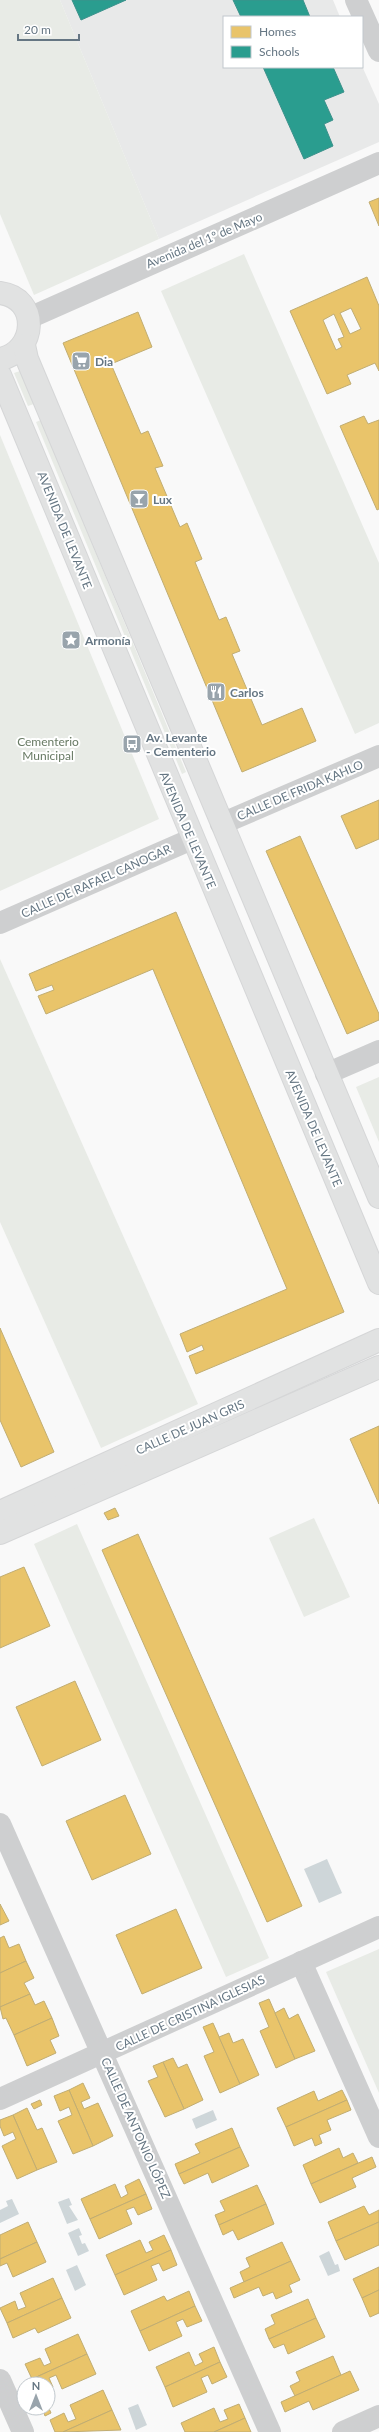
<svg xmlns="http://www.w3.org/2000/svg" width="379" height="2432" font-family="Lato,sans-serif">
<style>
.built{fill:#e8e9e9}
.green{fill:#e8ebe6}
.water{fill:#ced6d9}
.homes{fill:#e9c46a;stroke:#c1ad72;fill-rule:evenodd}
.schools{fill:#2a9d8f;stroke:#3c918b}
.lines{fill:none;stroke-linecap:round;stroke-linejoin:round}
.secondary-casing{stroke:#d5d6d7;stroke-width:24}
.street{stroke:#cecfd0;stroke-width:22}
.secondary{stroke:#e1e2e2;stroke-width:22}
.labels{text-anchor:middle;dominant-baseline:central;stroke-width:4;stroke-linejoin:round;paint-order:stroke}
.street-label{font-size:12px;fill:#657683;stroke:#fff}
.poi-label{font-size:12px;font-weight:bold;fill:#657683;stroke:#fff;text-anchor:start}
.park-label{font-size:12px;fill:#687a64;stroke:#fff}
</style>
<rect width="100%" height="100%" fill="#f9f9f9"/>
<!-- built -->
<path class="built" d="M60,0H333L340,17H224V67L362,66L379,104V142L159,239Z"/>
<!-- green -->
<g class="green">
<path d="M0,0H60L159,239L34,295L0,214Z"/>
<path d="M244,254L379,563V723L355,734L161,291Z"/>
<path d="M20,371L34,404L28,406L14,373Z"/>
<path d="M41,420L186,772L182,774L36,422Z"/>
<path d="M0,435L159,819L0,891Z"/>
<path d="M0,959L198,1404L101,1448L0,1222Z"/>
<path d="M379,1077V1142L356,1087Z"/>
<path d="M314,1518L350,1597L304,1617L269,1538Z"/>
<path d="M77,1524L269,1958L226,1977L34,1544Z"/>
<path d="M379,1949V2093L326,1972Z"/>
</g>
<!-- water -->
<g class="water">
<path d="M327,1859L342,1893L319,1903L304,1869Z"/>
<path d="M213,2110L217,2120L196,2129L192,2119Z"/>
<path d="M69,2198L72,2205L69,2206L78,2220L67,2224L58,2202Z"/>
<path d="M12,2199L19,2214L0,2223V2210L8,2206L6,2201Z"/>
<path d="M79,2228L82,2235L79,2236L82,2244L85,2243L89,2251L78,2256L68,2233Z"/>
<path d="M329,2251L335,2265L338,2264L340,2271L328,2276L319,2256Z"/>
<path d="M77,2265L86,2285L75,2291L66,2270Z"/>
<path d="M138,2404L147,2425L136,2430L128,2408Z"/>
</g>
<!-- homes -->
<g class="homes">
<path d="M379,198V226L369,202Z"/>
<path d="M367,277L379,306V371L375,363L347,375L351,384L327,394L290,311ZM351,308L361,329L350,334L340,313ZM334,314L344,337L338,339L342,347L336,350L323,320Z"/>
<path d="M138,312L152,347L111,364L141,434L148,431L163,466L155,468L180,527L187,523L202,559L195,562L219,620L226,617L240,651L232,654L262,725L302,708L316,741L242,772L63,343Z"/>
<path d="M364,416L368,424L379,420V509L377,510L340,426Z"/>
<path d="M379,800V839L356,849L341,816Z"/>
<path d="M300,836L379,1014V1020L347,1034L266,851Z"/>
<path d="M176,912L344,1312L196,1374L189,1356L204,1350L202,1345L187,1352L180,1334L287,1289L155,974L153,969L46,1014L38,996L54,990L52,985L36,991L29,974Z"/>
<path d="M0,1328L54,1452L21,1467L0,1420Z"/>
<path d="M379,1426V1504L350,1439Z"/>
<path d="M115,1508L119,1516L108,1520L104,1513Z"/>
<path d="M138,1534L302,1906L267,1922L102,1550Z"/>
<path d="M24,1567L50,1626L0,1648V1577Z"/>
<path d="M75,1681L101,1740L42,1766L16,1707Z"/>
<path d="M125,1795L151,1854L92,1880L66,1821Z"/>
<path d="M0,1904L9,1921L0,1925Z"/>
<path d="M176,1909L202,1968L142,1994L116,1935Z"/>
<path d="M4,1936L9,1948L19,1944L26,1961L0,1973V1938Z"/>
<path d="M26,1961L34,1978L24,1983L30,1994L0,2007V1973Z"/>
<path d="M30,1994L35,2005L44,2001L52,2018L14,2035L6,2018L3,2019L0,2007Z"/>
<path d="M269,1999L295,2059L276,2068L260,2031L269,2027L259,2003Z"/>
<path d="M284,2008L289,2019L298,2014L315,2051L295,2059L275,2013Z"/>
<path d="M52,2018L59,2036L50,2040L56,2053L27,2066L14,2035Z"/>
<path d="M213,2023L240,2084L220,2093L204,2056L214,2052L203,2027Z"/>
<path d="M229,2033L233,2043L243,2039L259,2075L240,2084L219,2037Z"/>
<path d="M173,2058L178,2068L187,2064L203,2100L184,2109L163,2062Z"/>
<path d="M163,2062L184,2109L165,2117L148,2081L158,2077L153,2066Z"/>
<path d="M83,2083L90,2098L81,2102L84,2109L98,2103L113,2136L93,2146L69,2090Z"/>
<path d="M69,2090L93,2146L73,2154L58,2121L72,2115L69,2107L60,2111L54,2096Z"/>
<path d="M342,2090L347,2100L286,2127L277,2108L314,2091L318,2101Z"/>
<path d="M40,2100L42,2105L34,2109L31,2104Z"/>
<path d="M347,2100L351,2110L327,2120L331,2130L319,2135L322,2143L315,2146L312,2138L294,2146L286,2127Z"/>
<path d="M27,2108L37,2130L42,2128L57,2162L37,2170L13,2115Z"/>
<path d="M13,2115L37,2170L17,2179L2,2146L16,2139L13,2132L4,2136L0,2126V2120Z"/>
<path d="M232,2128L240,2147L179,2174L175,2164L200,2153L195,2144Z"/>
<path d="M240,2147L249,2166L212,2183L208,2173L184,2184L179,2174Z"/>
<path d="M339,2148L343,2158L353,2153L358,2163L311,2184L303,2165Z"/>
<path d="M372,2157L376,2167L352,2178L356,2187L320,2203L311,2184Z"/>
<path d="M139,2179L146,2194L90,2219L81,2199L115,2184L121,2198L128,2194L125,2186Z"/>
<path d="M257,2185L266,2204L219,2225L215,2215L225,2211L220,2201Z"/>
<path d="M146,2194L152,2209L138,2215L134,2207L126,2210L132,2224L99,2239L90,2219Z"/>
<path d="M266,2204L274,2224L238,2240L233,2230L223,2235L219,2225Z"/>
<path d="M364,2206L369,2215L379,2210V2222L336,2241L328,2222Z"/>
<path d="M28,2222L37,2242L0,2259V2235Z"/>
<path d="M379,2222V2245L345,2260L336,2241Z"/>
<path d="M164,2235L171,2250L115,2275L106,2255L140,2240L146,2253L153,2250L149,2242Z"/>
<path d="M37,2242L46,2262L13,2277L7,2263L0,2266V2259Z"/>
<path d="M282,2242L291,2261L244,2282L240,2272L250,2267L246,2258Z"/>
<path d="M171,2250L177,2265L163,2271L159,2263L151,2266L157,2280L124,2295L115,2275Z"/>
<path d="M291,2261L300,2280L289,2285L292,2292L276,2299L273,2292L263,2296L259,2287L234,2298L230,2288Z"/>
<path d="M379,2267V2290L362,2298L353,2279Z"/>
<path d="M53,2278L62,2298L7,2323L0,2308L15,2301L18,2310L26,2307L20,2293Z"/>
<path d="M379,2290V2313L370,2317L362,2298Z"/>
<path d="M189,2291L195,2306L140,2331L131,2311L164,2296L167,2301Z"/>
<path d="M62,2298L71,2318L38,2333L35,2328L13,2338L7,2323Z"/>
<path d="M308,2299L316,2318L269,2339L265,2329L275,2324L271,2315Z"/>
<path d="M195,2306L202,2321L187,2327L183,2319L176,2322L182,2336L149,2351L140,2331Z"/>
<path d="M316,2318L325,2337L288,2354L284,2344L274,2348L269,2339Z"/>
<path d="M78,2334L87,2354L32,2379L25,2364L40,2358L44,2366L51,2363L45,2349Z"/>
<path d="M214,2347L220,2362L165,2387L156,2367L189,2352L195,2366L203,2362L199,2354Z"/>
<path d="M87,2354L96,2374L62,2389L56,2375L49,2378L53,2387L48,2389V2384H34L32,2379Z"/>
<path d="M333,2356L341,2375L295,2396L290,2386L300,2381L296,2372Z"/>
<path d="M220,2362L227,2377L212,2384L208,2375L201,2378L207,2392L173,2407L165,2387Z"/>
<path d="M350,2371L359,2390L313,2410L309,2401L285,2412L281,2402Z"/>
<path d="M103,2390L112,2410L63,2432H55L50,2420L64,2413L68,2422L76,2419L70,2405Z"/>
<path d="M239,2404L245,2418L214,2432H185L181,2423L214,2408L220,2422L228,2419L224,2410Z"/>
<path d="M48,2406L51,2413L45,2416L42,2408H48Z"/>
<path d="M112,2410L121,2430L63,2432L83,2423Z"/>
<path d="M245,2418L251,2432H214L223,2428Z"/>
</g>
<!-- schools -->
<g class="schools">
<path d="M72,0H126L81,20Z"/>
<path d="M233,0H303L310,17H241Z"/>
<path d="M263,67H333L344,92L324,100L333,120L324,124L333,146L304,159Z"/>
</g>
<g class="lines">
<!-- secondary casing -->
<g class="secondary-casing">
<g id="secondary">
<path d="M0,293C40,298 37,352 0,359"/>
<path d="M24,345L27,359L379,1197"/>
<path d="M0,375L379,1283"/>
<path d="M0,1512L379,1340"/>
<path d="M0,1533L379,1367"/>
</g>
</g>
<!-- street -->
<g class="street">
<path d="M356,0L379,51"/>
<path d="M29,318L379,163"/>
<path d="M221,824L379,756"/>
<path d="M0,923L192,839"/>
<path d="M326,1074L379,1051"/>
<path d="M0,1824L270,2432"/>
<path d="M301,1962L379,2137"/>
<path d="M0,2099L379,1927"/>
<path d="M0,2380L23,2432"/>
<path d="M343,2432L379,2416"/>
</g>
<!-- secondary -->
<use href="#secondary" class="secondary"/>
</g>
<!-- icons -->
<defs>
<g id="supermarket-square" transform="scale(1)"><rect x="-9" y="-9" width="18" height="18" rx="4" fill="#99a4ac" stroke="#fff"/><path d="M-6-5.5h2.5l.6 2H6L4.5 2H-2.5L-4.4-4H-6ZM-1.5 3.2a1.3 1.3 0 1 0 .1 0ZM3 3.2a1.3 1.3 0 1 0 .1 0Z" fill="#fff"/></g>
<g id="bar-square" transform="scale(1)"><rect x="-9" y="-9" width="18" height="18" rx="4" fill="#99a4ac" stroke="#fff"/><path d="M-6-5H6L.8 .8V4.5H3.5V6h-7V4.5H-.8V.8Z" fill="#fff"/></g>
<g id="sight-square" transform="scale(1)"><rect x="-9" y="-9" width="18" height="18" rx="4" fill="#99a4ac" stroke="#fff"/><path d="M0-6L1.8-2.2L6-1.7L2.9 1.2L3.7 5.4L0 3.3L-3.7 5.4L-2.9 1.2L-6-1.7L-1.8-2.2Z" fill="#fff"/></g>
<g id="restaurant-square" transform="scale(1)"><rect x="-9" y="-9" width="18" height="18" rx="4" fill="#99a4ac" stroke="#fff"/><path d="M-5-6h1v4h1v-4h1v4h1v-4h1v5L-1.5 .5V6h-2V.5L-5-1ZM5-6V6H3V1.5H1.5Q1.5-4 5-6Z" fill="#fff"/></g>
<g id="bus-square" transform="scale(1)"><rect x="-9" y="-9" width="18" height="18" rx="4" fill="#99a4ac" stroke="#fff"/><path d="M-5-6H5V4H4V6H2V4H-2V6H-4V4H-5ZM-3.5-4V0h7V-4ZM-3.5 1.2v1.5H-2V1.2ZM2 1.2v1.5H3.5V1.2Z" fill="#fff"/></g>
</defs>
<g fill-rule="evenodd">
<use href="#supermarket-square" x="81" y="361"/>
<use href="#bar-square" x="139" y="499"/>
<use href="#sight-square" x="71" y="640"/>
<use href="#restaurant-square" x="216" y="692"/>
<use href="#bus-square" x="132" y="744"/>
</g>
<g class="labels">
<!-- street labels -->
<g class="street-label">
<text transform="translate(204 240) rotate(-23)">Avenida del 1º de Mayo</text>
<text transform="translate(65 530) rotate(68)">AVENIDA DE LEVANTE</text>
<text transform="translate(300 790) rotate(-23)">CALLE DE FRIDA KAHLO</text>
<text transform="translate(188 830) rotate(67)">AVENIDA DE LEVANTE</text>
<text transform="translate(96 881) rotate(-24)">CALLE DE RAFAEL CANOGAR</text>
<text transform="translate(314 1128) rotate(67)">AVENIDA DE LEVANTE</text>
<text transform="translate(190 1427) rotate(-24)">CALLE DE JUAN GRIS</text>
<text transform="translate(190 2013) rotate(-25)">CALLE DE CRISTINA IGLESIAS</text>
<text transform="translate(136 2128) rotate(66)">CALLE DE ANTONIO LÓPEZ</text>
</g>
<!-- poi labels -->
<g class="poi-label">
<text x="95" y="361">Dia</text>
<text x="153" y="499">Lux</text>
<text x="85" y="640">Armonía</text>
<text x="230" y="692">Carlos</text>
<text x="146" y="737">Av. Levante<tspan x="146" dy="14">- Cementerio</tspan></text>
</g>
<!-- park labels -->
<g class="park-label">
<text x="48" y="741">Cementerio<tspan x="48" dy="14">Municipal</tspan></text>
</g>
</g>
<!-- legend -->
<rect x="223" y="16" width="140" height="52" fill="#ffffff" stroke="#c1c8cd"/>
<rect x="231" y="26" width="20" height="12" fill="#e9c46a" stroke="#c1c8cd"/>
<text x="259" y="36" font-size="12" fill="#657683">Homes</text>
<rect x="231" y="46" width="20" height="12" fill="#2a9d8f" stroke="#c1c8cd"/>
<text x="259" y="56" font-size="12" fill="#657683">Schools</text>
<!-- north arrow -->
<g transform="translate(36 2396)"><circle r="19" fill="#ffffff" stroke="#c1c8cd"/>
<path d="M0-3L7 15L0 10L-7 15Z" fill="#99a4ac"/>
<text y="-6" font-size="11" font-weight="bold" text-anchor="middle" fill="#657683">N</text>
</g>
<!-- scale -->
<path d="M18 34v6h61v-6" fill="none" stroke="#657683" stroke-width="2"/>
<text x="24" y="34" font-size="12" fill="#657683" stroke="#ffffff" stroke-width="3" paint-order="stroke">20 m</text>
</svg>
